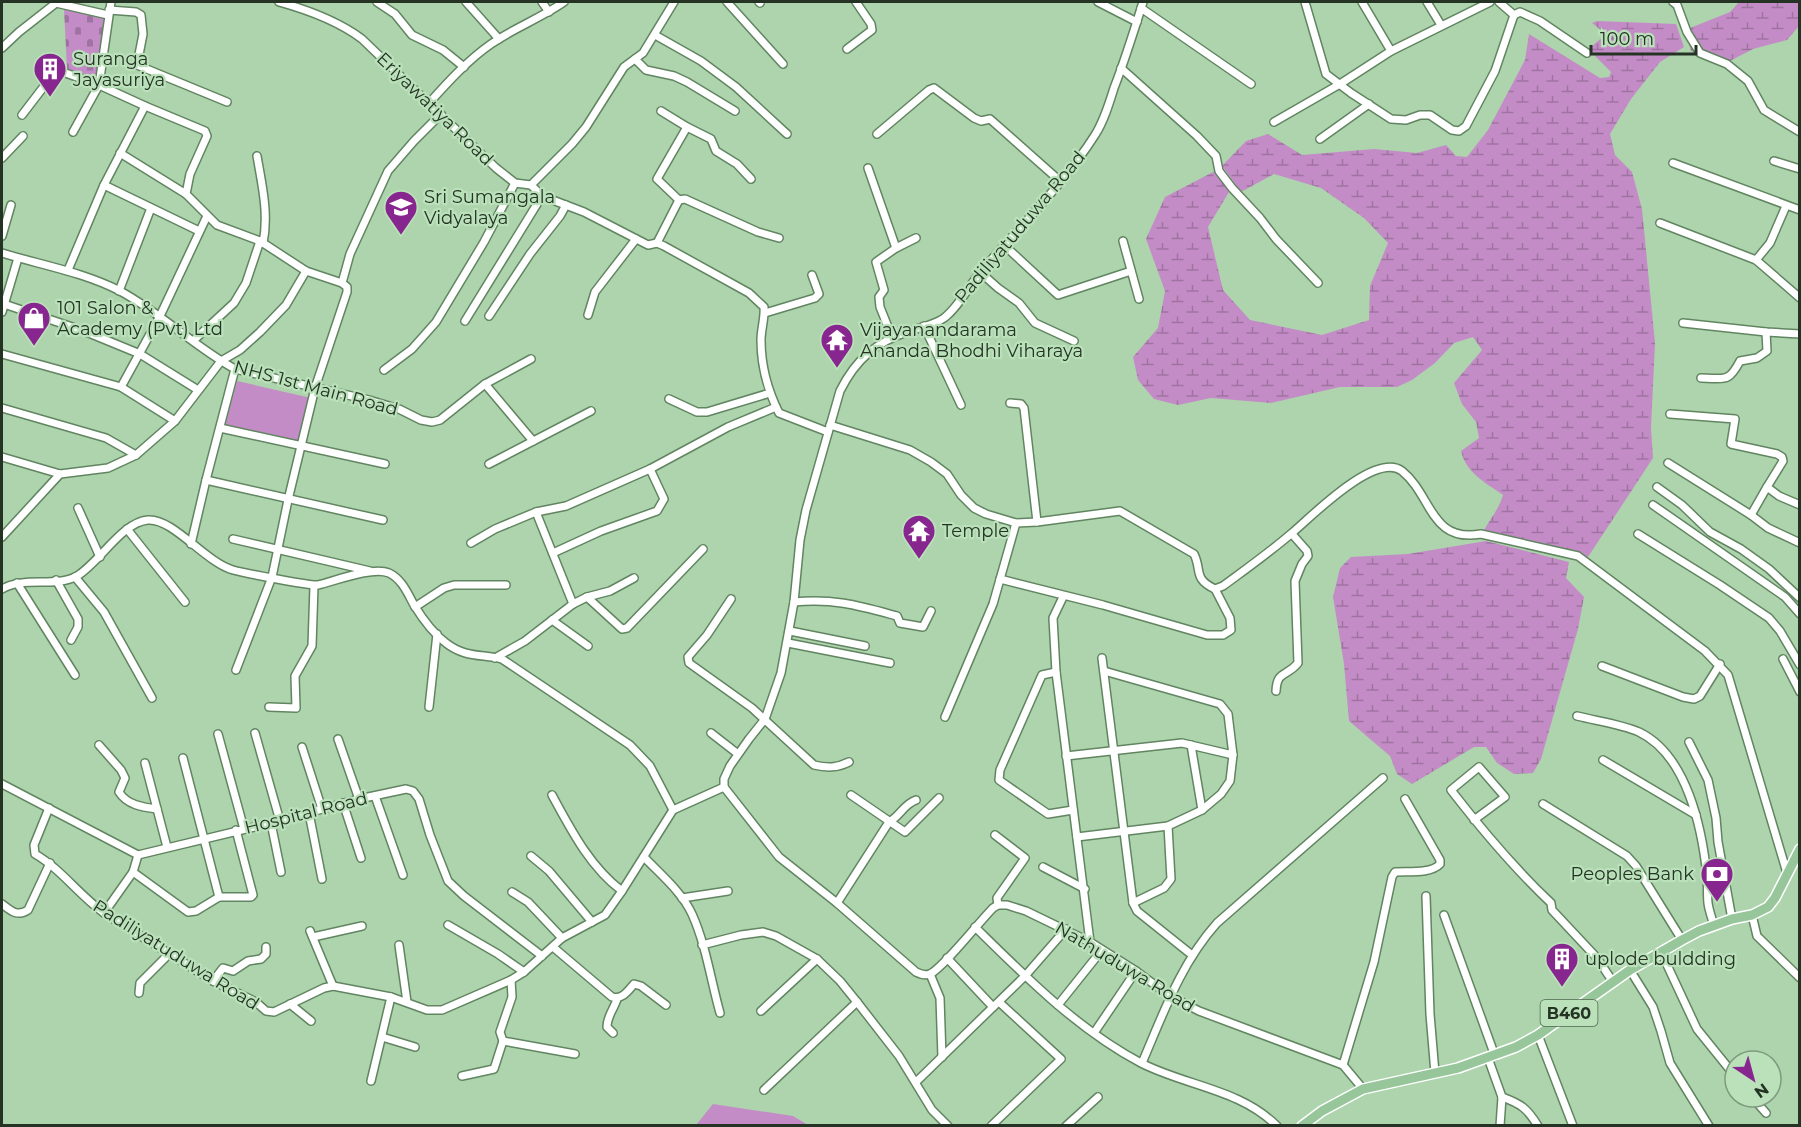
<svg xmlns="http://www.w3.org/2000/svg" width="1801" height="1127" font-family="Montserrat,sans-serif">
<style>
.grass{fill:#c48cc6}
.wetland{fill:url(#wetland-marsh)}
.cemetery{fill:url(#cemetery-stones)}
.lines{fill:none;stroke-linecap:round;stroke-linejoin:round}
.minor-casing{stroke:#618561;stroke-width:10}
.major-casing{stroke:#fff;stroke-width:12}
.minor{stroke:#fff;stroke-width:7}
.major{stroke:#98c69b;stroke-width:9}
.labels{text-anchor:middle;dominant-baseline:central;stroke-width:4.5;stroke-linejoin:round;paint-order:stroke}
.shield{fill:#bae1ba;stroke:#516751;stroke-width:1.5}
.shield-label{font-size:16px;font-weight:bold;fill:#243324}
.poi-label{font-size:18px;fill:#243324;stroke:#bae1ba;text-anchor:start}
.street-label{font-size:18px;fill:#243324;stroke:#bae1ba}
</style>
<defs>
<pattern id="wetland-marsh" width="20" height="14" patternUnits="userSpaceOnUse" patternTransform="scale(1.5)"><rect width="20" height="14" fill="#c48cc6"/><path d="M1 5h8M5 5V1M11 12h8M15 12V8" fill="none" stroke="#9f73a1"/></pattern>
<pattern id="cemetery-stones" width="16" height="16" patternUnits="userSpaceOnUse" patternTransform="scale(1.5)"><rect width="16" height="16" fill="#c48cc6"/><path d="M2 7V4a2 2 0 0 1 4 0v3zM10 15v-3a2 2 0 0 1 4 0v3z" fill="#9f73a1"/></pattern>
</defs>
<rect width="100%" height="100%" fill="#add4ad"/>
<!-- grass -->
<g class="grass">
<path d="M237,381L311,398L300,442L225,425Z"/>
<path d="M713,1104L793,1116L808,1125H696Z"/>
</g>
<!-- wetland -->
<g class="wetland">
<path d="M1739,2H1799V26L1787,40L1753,49L1728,62L1691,51L1685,30L1730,12Z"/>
<path d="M1597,21L1676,24L1684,47L1660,62L1631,99L1610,134L1615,155L1632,172L1642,209L1655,343L1651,428L1653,458L1588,557L1483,532C1490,519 1499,509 1503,495C1486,483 1466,473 1461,451L1479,438L1476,422L1462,404L1454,383L1482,350L1473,337L1454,343L1435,363L1412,380L1397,387H1340L1271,403L1211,398L1178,405L1154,399L1138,380L1133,357L1158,328L1165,291L1146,239L1165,197L1215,171L1229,192L1208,227L1223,290L1250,320L1322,335L1369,320L1370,286L1388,243L1364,218L1321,188L1274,174L1241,192L1222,166L1246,141L1268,134L1302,155L1374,149L1417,153L1446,145L1456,156L1467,157L1488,130L1525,60L1529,34L1600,78L1609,77L1611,72L1593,54L1590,48L1606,34L1592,23Z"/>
<path d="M1486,541L1569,562L1566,578L1584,597L1578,629L1541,759L1533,773L1514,774L1497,763L1486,747H1474L1412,784L1397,774L1390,756L1349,721L1344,664L1333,597L1340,568L1351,557L1408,554Z"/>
</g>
<!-- cemetery -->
<path class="cemetery" d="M64,9L104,17L97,79L67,69Z"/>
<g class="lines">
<!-- minor casing -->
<g class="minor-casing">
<g id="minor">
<path d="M279,2C308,10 338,21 362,39L496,168L515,183L531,185L542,196L584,212L648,245L657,243L664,246L749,293L764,307C765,318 761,329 761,340C761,366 768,391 779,413L828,432"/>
<path d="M377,2L395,14L412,35L443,50L464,67"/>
<path d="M466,2L499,39"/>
<path d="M542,2L549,12"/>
<path d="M727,2L783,64"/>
<path d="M759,2L760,3"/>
<path d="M1098,2L1137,22"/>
<path d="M1305,2L1326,74L1351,93L1391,119L1406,120L1420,115H1430L1452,130L1459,131L1466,126L1495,71L1514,15"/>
<path d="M1362,2L1391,51"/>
<path d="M1427,2L1441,25"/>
<path d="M1499,2L1514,15L1520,12L1540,21L1587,53"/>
<path d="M1673,2L1677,5L1687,32L1700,53L1727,64L1748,81L1764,110L1800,132"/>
<path d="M1141,8L1251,84"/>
<path d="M109,10L136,12L141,15L143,34L137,65L227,102"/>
<path d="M655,35L701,61L736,87L787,134"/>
<path d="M2,48L19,32L56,3L108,15"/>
<path d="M847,49L872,30L871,24L856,2"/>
<path d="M635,59L646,70L674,76L687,82L735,111"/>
<path d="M1121,68L1197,136L1216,156L1219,171L1232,188L1260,218L1276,239L1318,283"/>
<path d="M430,102C448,82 468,60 491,44C514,28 541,18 564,2"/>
<path d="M661,111L687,127L711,139L716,151L737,164L751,179"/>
<path d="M22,115L45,85L60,71L99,85L145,106L205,131L207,136L190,174L186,194L217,225L260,241L306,271L342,283L347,287V292L315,388L288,500L272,577L236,670"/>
<path d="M1274,122L1340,84L1391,51L1490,2"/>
<path d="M73,132L99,85L111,2"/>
<path d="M877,134L929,90L934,88L974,118L981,121L990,119L1060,181"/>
<path d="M1320,139L1369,104"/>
<path d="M120,153L186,194"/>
<path d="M257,156C262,185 269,214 263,243"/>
<path d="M2,158L23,136"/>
<path d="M1774,161L1800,169"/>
<path d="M1673,163L1800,210"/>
<path d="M868,168L896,248"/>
<path d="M104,185L145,106"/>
<path d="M531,185L572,144L586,127L624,67L643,53L674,2"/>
<path d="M679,200L685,199L758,232L779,238"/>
<path d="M1660,223L1756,260L1800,298"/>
<path d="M2,236L11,205"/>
<path d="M1123,241L1139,299"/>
<path d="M657,243L679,200L657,179L687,127"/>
<path d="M1004,245L1058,295L1131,271"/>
<path d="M2,253C41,265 83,272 120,291C161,313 195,347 235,369L369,400L399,409L421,420L432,422L440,420L485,384L531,359"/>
<path d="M1756,260L1770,243L1786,206"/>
<path d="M68,270L104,185L199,231"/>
<path d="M980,272L998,288L1019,303L1035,323L1074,341"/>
<path d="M342,283L350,254L388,171L414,141L441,114"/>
<path d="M119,291L151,208"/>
<path d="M4,304L84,331L140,354L198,390"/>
<path d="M2,312L18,258"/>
<path d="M765,313L815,298L819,294L812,275"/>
<path d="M588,315L595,292L636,239"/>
<path d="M489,316L530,254L560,216L566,205"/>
<path d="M465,321L542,196"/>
<path d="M1683,323L1766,332L1800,334"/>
<path d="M924,326L961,405"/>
<path d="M892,337L880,307L879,297L884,290L876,262L896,248L916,238"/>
<path d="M194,340L234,303L246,283L260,241"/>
<path d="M2,354L121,387L175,421"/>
<path d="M235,369L206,480L383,520"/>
<path d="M384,370L412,349L436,322L484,242L515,183"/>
<path d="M1701,378C1724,378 1728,384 1740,361L1757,358L1767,351L1766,332"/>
<path d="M485,384L533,441"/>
<path d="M121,387L160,316L207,216"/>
<path d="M669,399L697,412H707L770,393"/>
<path d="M1010,403L1021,404L1024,408L1037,522"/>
<path d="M2,408L106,438L136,455"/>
<path d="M1670,414L1735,419L1731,444L1777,454L1782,457L1783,461L1767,487"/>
<path d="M830,425L910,450L931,462L947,474L961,495L974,508L986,514L1016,523L1037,522L1120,511L1194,554C1202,570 1193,579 1215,589L1223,586C1246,569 1270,552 1292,533C1310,518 1375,451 1402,471C1432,495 1430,543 1481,534L1578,556L1705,651L1728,675L1787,873"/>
<path d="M220,428L385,464"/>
<path d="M2,457L60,474"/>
<path d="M1668,463L1751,515L1767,487L1779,496L1800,505"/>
<path d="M489,464L591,411"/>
<path d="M1657,487L1682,505L1710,532L1741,549L1769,569L1800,598"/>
<path d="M1653,505L1785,597L1800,614"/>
<path d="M78,508L100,557"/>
<path d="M536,512L566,506L650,469L728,427L776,407"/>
<path d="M1751,515L1768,528L1800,543"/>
<path d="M127,529L185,602"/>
<path d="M1638,534L1720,585L1769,618L1780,631L1800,665"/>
<path d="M2,537L60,474L108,468L136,455L175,421L221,361L240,350L260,332L286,305L306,271"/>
<path d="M233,539L370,571"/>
<path d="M471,543L495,529L536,512L573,604L525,641L495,658"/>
<path d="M191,544L206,480"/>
<path d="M553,553L601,531L657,511L664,499L650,469"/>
<path d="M75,577L104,612L152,698"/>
<path d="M1000,579L1103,605L1207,635H1223L1231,630L1230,618L1215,589"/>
<path d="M56,580L78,619V627L71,640"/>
<path d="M17,583L75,675"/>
<path d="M2,589C24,576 56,588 77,576C100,562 122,522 148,520C173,518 205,562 233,570C244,573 311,586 318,585C335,581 373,566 389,573C402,579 408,594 414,605C422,618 434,634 446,643C465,658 482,654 502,659L630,745L650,766L673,810"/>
<path d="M587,597L610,591L634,578"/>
<path d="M1063,597L1053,618L1056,672L1090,942"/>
<path d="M731,599L707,635L688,657L689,663L752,708L814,765C827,768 837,768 849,762"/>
<path d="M794,602C834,598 860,606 897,616L900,623L923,627L931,611"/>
<path d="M573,604L587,597L622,629L627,628L703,549"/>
<path d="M415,607L444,588L454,585H506"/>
<path d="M552,620L588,646"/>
<path d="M790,631L865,646"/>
<path d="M788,643L890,663"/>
<path d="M1102,658L1133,903L1137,911L1192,955"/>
<path d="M1783,659L1800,692"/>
<path d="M1602,666L1683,697L1694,699L1700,696L1720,664"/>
<path d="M1056,672L1042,675L1000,770L999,780L1048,814L1073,810"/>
<path d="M1276,691C1277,670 1287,677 1298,663L1295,581L1302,564L1308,556L1307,551L1292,534"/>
<path d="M269,707L296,708L295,676L312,646L314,586"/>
<path d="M429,707L437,634"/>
<path d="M1577,716C1597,721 1621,724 1639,732C1687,755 1702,828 1707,876C1708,885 1707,894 1708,903C1709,911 1712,918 1714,926"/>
<path d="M945,717L993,604L1016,523"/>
<path d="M255,733L280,821"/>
<path d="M711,733L738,754"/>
<path d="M218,734L244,829"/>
<path d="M338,739L359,799"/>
<path d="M1689,742L1708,780L1716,818L1718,842L1732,919"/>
<path d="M99,745L121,770L125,778L119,792C127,805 142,807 157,809"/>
<path d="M1191,745L1202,810"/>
<path d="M302,747L322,809"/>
<path d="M1066,756L1182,743L1233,755"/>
<path d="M183,758L219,897"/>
<path d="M1603,760L1696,815"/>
<path d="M145,763L167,847"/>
<path d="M2,784L138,855L271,823L359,799L406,789L413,791L419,799L430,835L448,881L464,896L542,956"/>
<path d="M724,787V779L730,766L749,739L765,719L781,673L794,602L800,540L806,510L840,391C856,359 876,342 910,331C921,327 934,325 944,318C960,306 970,283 984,268C1020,227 1066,181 1095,135C1104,121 1109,104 1114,88C1125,60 1134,31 1143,2"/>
<path d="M724,787L779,857L837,903L916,972C920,974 925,976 930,974C943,968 980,921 993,908L998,905H1007L1026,911L1090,942L1136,971L1170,996L1199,1011L1343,1065L1363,1089"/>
<path d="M552,795C571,830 590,867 622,891"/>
<path d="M851,795L905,832L939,798"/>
<path d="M375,796L403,875"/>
<path d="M343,803L361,858"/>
<path d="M1543,804L1627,856L1636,866L1682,940"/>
<path d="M49,808L34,845L35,854C61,869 79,895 104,913L213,981L256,1002L266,1011L274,1012L324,988L333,986L391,997L427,1010H442L511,980L524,972L562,938L605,915L622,891L673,810L724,787"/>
<path d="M309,813L322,879"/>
<path d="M1474,820L1505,797L1479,767L1451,790C1482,830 1514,868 1551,903L1552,910L1597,958L1613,982"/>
<path d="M271,823L281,872"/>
<path d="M995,835L1025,858L997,898L998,905"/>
<path d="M1077,837L1168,826L1202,810L1221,794L1230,781L1233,755L1228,714L1220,704L1104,671"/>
<path d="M138,855L133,872L188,912L196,911L219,897H251L253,895L236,830"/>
<path d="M531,856L549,871L592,922"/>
<path d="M644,857C660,874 682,892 692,914C706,945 711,981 720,1013"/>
<path d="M1043,867L1085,889"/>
<path d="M512,892L528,902L562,938"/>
<path d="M1426,896L1430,1014L1435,1073"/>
<path d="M682,898L728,891"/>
<path d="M837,903L889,822C900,816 904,804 916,800"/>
<path d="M1133,903L1164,888L1171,879L1168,826"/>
<path d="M2,904C11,911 17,917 28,910L50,863"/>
<path d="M104,913L133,872"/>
<path d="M1444,915L1495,1056"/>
<path d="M1752,915L1757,936L1800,978"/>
<path d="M448,925L498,954L524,972"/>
<path d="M975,927C1026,977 1077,1029 1141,1063C1186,1086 1240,1089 1277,1126"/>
<path d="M310,931L333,986"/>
<path d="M313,937L362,926"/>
<path d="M399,945L407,1002"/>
<path d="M702,945L741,935L763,932L776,936L817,959L840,981L857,1002L899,1056L932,1110L948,1126"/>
<path d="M553,947L612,997C622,1000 628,991 634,984L641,986L666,1005"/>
<path d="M1661,952L1697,1029L1735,1076"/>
<path d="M947,958L993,1007"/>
<path d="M1630,970L1653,1007L1661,1031L1670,1063L1709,1126"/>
<path d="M930,974L940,998L942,1057"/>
<path d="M511,980L512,997L500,1032L503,1041L575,1054"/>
<path d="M213,981L223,968L233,971L248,961L261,959L266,954V947"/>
<path d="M139,993L140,983L169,954"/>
<path d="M290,1004L311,1021"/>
<path d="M1058,1005L1102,950"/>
<path d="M761,1011L817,959"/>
<path d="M613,1033L607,1027C607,1016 614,1009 617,999"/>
<path d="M1094,1033L1136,971"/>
<path d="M1538,1035L1573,1126"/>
<path d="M382,1037L415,1047"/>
<path d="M1488,1058L1502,1097L1500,1126"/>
<path d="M1142,1063C1163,1014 1181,963 1217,923L1383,778"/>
<path d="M1343,1065L1374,962L1392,877L1395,872C1408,871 1431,874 1440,864V860L1405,799"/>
<path d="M462,1076L494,1069L503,1041"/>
<path d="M371,1081L391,997"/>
<path d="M916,1082L1025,976L1066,929"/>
<path d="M764,1090L857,1002"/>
<path d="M1502,1097C1521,1104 1527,1108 1538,1126"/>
<path d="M1752,1097L1766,1113"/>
<path d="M991,1126L1061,1059L999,1002"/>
<path d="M1066,1126L1098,1097"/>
</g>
</g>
<!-- major casing -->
<g class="major-casing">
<path id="major" d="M1302,1126L1322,1111L1363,1089L1458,1068L1516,1047L1538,1035L1630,970L1682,940L1699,931L1732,919L1752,915L1768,907L1775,898L1800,849"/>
</g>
<!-- minor -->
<use href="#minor" class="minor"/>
<!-- major -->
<use href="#major" class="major"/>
</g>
<!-- icons -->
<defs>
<g id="building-pin" transform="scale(1.725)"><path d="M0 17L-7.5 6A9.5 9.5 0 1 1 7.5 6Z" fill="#88268f" stroke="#bae1ba"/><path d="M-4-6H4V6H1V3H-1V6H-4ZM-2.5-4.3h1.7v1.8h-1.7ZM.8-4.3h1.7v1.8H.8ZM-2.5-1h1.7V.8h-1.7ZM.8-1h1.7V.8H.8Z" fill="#fff"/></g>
<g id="school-pin" transform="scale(1.725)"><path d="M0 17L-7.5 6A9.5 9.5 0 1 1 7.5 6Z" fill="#88268f" stroke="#bae1ba"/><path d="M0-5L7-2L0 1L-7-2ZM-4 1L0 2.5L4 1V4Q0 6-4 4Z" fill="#fff"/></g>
<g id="shop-pin" transform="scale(1.725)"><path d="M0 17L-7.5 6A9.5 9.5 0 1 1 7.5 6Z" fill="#88268f" stroke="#bae1ba"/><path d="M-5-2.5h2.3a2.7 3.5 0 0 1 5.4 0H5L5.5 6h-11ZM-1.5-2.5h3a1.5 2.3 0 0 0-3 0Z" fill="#fff"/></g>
<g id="temple-pin" transform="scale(1.725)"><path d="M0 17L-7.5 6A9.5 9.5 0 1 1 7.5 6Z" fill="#88268f" stroke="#bae1ba"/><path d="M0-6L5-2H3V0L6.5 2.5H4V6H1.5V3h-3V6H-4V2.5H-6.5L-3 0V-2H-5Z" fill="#fff"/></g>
<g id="bank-pin" transform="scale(1.725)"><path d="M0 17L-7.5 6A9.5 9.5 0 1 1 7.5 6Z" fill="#88268f" stroke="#bae1ba"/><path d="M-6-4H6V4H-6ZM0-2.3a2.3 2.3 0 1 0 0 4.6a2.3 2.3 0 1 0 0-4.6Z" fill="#fff"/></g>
</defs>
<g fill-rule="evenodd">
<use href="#building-pin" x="50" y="69"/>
<use href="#school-pin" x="401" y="207"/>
<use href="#shop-pin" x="34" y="318"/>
<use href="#temple-pin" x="837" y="340"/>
<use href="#temple-pin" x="919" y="531"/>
<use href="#bank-pin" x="1717" y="874"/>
<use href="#building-pin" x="1562" y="959"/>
</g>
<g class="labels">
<!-- shield labels -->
<rect class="shield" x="1540.5" y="1000" width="57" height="26" rx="4.5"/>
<g class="shield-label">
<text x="1569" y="1013">B460</text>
</g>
<!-- poi labels -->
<g class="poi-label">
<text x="73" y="59">Suranga<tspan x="73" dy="21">Jayasuriya</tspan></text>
<text x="424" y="197">Sri Sumangala<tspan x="424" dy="21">Vidyalaya</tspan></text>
<text x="57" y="308">101 Salon &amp;<tspan x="57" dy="21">Academy (Pvt) Ltd</tspan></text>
<text x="860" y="330">Vijayanandarama<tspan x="860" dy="21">Ananda Bhodhi Viharaya</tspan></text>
<text x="942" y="531">Temple</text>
<text x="1694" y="874" text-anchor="end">Peoples Bank</text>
<text x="1585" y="959">uplode buldding</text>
</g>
<!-- street labels -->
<g class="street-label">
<text transform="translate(435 109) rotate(44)">Eriyawatiya Road</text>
<text transform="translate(1020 227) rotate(-50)">Padiliyatuduwa Road</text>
<text transform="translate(316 388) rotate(15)">NHS 1st Main Road</text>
<text transform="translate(306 813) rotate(-14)">Hospital Road</text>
<text transform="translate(176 955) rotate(32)">Padiliyatuduwa Road</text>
<text transform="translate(1125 967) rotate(31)">Nathuduwa Road</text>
</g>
</g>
<!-- border -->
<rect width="1801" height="1127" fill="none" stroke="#243324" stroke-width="6"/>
<!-- north arrow -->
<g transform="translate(1753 1079) rotate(144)"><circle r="28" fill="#bae1ba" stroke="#7e9b7e" stroke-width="1.5"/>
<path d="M0-4.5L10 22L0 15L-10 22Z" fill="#88268f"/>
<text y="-9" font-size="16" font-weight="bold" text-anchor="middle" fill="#243324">N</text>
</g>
<!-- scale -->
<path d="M1591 45v9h105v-9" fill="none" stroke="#243324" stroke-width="3"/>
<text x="1600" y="45" font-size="18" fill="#243324" stroke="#bae1ba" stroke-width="4.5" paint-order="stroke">100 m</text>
</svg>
